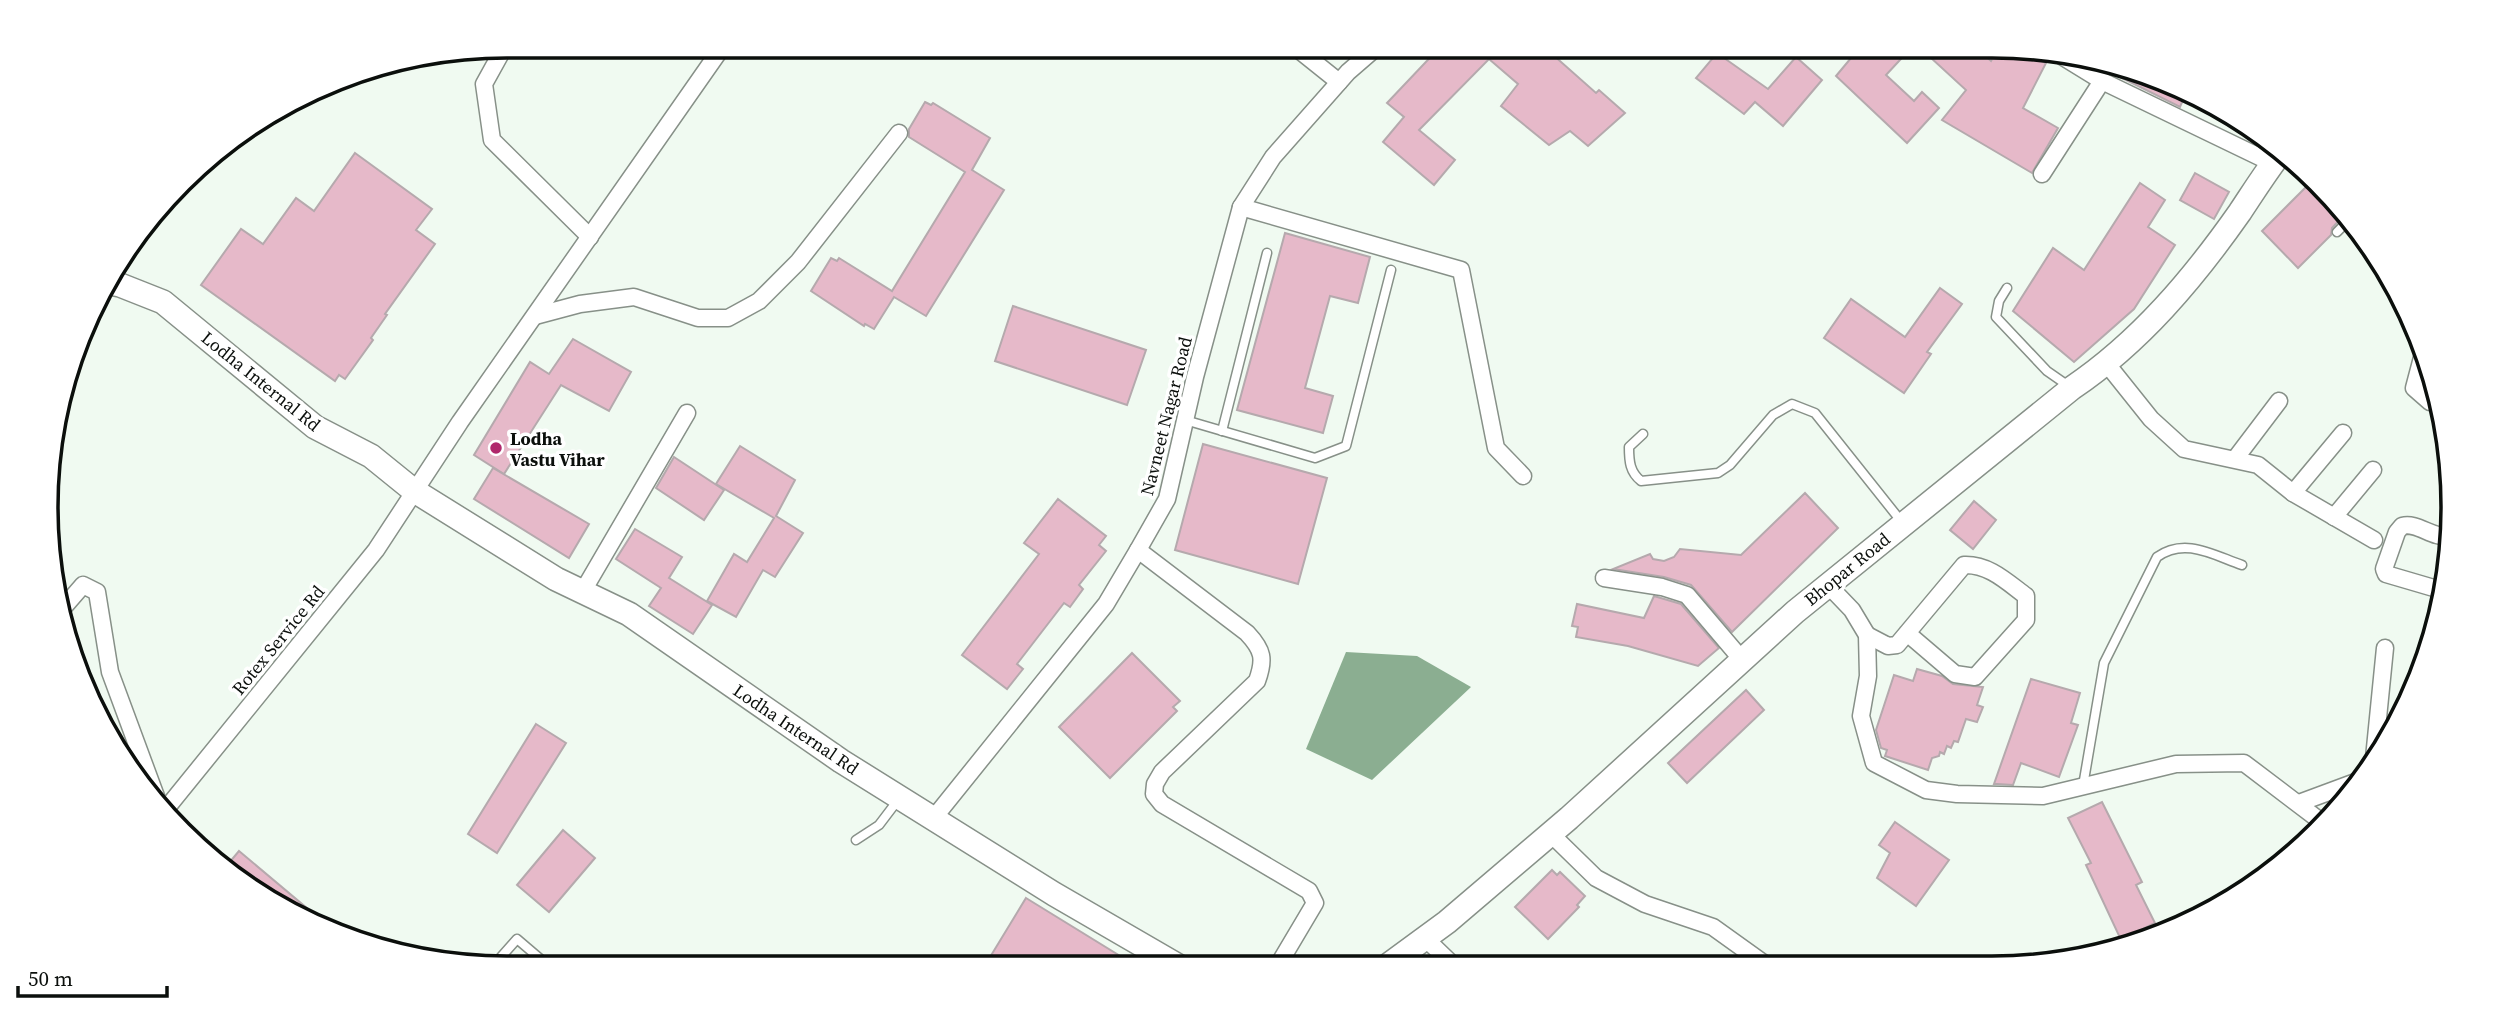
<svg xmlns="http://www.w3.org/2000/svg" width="2499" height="1014" font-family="'Source Serif 4',serif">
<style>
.water{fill:#8bae91}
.building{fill:#e6b9c9;stroke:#b5a9ad;stroke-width:2}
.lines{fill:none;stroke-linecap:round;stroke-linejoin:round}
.lane-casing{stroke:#879088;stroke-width:11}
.street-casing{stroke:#879088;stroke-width:19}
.secondary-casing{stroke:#879088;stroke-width:26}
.lane{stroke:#fff;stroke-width:8}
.street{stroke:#fff;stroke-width:16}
.secondary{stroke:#fff;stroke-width:23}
.poi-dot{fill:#b0286c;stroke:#fff;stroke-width:2.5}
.labels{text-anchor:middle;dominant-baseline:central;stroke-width:7;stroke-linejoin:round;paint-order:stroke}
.street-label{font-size:18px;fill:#0b0f0c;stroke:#fff}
.poi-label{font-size:18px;font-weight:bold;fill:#0b0f0c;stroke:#fff;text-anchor:start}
.rim{fill:none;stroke:#0b0f0c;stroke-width:3.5}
</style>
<rect width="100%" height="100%" fill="#f0faf1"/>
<!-- water -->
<path class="water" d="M1346,652L1417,656L1471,687L1372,780L1306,749Z"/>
<!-- building -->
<g class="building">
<path d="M1441,46H1543L1596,93L1599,90L1625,113L1588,146L1570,131L1549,145L1501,106L1518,84L1489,59L1419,130L1455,160L1434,185L1383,142L1404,117L1387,103Z"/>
<path d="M1861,46H1913L1886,75L1914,101L1922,92L1939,108L1907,143L1836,76Z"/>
<path d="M1918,46H1974L1991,61L1999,47L2019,50L2046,63L2023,108L2058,128L2032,173L1942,120L1966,90Z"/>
<path d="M1717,53L1768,89L1796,57L1822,80L1783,126L1755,102L1744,114L1696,78Z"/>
<path d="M2092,63L2140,70L2187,91L2180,107Z"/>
<path d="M925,102L931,105L933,103L990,138L972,170L1004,190L926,316L894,297L874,329L865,324L864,326L811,291L831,258L837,261L839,258L892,291L965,172L909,137V129Z"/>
<path d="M355,153L432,209L416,230L435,244L385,314L387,315L371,338L373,340L345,379L339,375L335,381L201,285L241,229L263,244L296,198L314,211Z"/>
<path d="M2195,173L2229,192L2214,219L2180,200Z"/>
<path d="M2314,179L2346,213L2332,228L2331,235L2298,268L2262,231Z"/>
<path d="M2140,183L2165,200L2148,227L2175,245L2134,309L2074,362L2013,311L2053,248L2084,270Z"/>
<path d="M1285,233L1370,257L1358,303L1330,296L1305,388L1333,396L1323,433L1237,410Z"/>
<path d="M1940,288L1962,304L1927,352L1931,354L1904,393L1824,338L1851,299L1905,337Z"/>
<path d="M1013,306L1146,350L1127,405L995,361Z"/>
<path d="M573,339L631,372L609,411L561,385L504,474L474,455L530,362L549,374Z"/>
<path d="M1203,444L1327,478L1298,584L1175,550Z"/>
<path d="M740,446L795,480L776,516L803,533L775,577L763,570L736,617L707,601L734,554L747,562L774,518L716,484Z"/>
<path d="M674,457L724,490L704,520L656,488Z"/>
<path d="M493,468L589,524L569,558L474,499Z"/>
<path d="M1805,493L1838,528L1732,632L1691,585L1664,577L1613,569L1650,554L1653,559L1664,561L1674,557L1680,549L1741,555Z"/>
<path d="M1058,499L1106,536L1099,545L1106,551L1079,585L1083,589L1070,607L1064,603L1017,664L1023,669L1007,689L962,655L1039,554L1024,543Z"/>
<path d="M1974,501L1996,520L1973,549L1950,530Z"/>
<path d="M635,529L682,557L669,578L712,605L693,634L649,606L661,588L616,559Z"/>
<path d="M1654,596L1681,604L1719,648L1698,666L1628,646L1576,637L1578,627L1572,626L1577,604L1644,618Z"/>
<path d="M1132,653L1180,701L1173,707L1177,711L1110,778L1059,727Z"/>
<path d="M1917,669L1942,676L1953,684L1983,687L1977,705L1983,707L1977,722L1966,719L1958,742L1954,741L1951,748L1947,746L1944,754L1940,752L1939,756L1932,758L1928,770L1885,756L1887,750L1881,748L1876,730L1894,675L1913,681Z"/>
<path d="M2031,679L2080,693L2071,723L2078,725L2059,777L2021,763L2013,785L1997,784H1994Z"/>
<path d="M1746,690L1764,710L1687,783L1668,763Z"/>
<path d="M536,724L566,743L497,853L468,834Z"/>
<path d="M2102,802L2142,882L2136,885L2155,923L2121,940L2086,865L2091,863L2068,818Z"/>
<path d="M1895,822L1949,860L1916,906L1877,878L1890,853L1879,845Z"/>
<path d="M563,830L595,858L549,912L517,885Z"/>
<path d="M239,851L308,909L304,915L226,873L223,870Z"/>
<path d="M1552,870L1557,875L1560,872L1585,896L1577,905L1579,907L1548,939L1515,907Z"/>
<path d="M1026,898L1138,967H984Z"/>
</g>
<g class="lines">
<!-- lane casing -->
<g class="lane-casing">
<g id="lane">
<path d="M2337,232L2351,218"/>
<path d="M2007,288L1999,301L1996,317L2047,371L2070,387"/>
<path d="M1185,420L1315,458L1346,446L1391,270"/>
<path d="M1222,431L1267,253"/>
<path d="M1643,434L1629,447C1629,462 1630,472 1641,481L1718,473L1730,465L1773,415L1792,404L1815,413L1901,521"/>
<path d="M2083,786L2104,663L2157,557C2185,537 2213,555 2242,565"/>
<path d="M856,840L879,825L898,800"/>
<path d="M493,966L517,939L551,968"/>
</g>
</g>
<!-- street casing -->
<g class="street-casing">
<g id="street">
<path d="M505,46L484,84L492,140L590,237"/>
<path d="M1294,46L1339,82"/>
<path d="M2063,57L2102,81L2272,163"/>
<path d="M2042,174L2102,81"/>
<path d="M1241,207L1461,270L1496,448L1523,476"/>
<path d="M535,316L580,304L634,297L698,318H728L759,301L798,262L899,133"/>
<path d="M2424,350L2414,388L2430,402L2439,398"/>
<path d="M2107,364L2151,419L2184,449L2258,465L2293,493L2374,540"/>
<path d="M2235,459L2279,401"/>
<path d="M2293,493L2343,433"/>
<path d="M2334,517L2373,470"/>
<path d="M1138,550L1247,633C1263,650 1265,659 1257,681L1162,772L1155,784L1154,794L1162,804L1309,891L1315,903L1277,967"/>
<path d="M1604,578L1662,587L1687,595L1743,661"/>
<path d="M1828,585L1852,610L1867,635L1868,676L1861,716L1874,763L1926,790L1957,794L2043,796L2176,764L2244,763L2323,823"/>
<path d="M583,591L687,413"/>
<path d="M2444,591L2386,574L2384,569L2397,532L2402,526C2418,522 2431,538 2451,537"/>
<path d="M57,607L63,608L83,585L97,592L110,672L157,799"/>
<path d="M1867,635L1888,646L1897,645L1964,565C1989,564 2007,582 2026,596V620L1975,677L1955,674L1907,633"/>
<path d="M2299,803L2361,780L2374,758L2385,648"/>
<path d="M166,809L376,550L460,422L723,46"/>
<path d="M933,819L1106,604L1138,550L1167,499L1195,377L1241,207L1273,157L1348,72L1378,46"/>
<path d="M1551,834L1596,878L1645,904L1713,927L1766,965"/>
<path d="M1425,938L1454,966"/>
</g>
</g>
<!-- secondary casing -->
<g class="secondary-casing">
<g id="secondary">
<path d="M105,282L120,285L163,302L315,427L371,456L413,490L556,579L629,614L841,761L1054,894L1180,967"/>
<path d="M1387,966L1447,922L1569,818L1795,612L2072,388C2140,342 2193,279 2240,212C2254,191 2267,170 2283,150"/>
</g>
</g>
<!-- lane -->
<use href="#lane" class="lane"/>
<!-- street -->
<use href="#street" class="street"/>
<!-- secondary -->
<use href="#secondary" class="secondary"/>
</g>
<!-- markers -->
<circle class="poi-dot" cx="496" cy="448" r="7"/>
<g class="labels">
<!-- street labels -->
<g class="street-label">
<text transform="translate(261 381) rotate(39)">Lodha Internal Rd</text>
<text transform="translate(1166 416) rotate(-76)">Navneet Nagar Road</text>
<text transform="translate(1847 569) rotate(-39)">Bhopar Road</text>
<text transform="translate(278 640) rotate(-51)">Rotex Service Rd</text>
<text transform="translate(796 729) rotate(34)">Lodha Internal Rd</text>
</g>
<!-- poi labels -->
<g class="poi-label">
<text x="510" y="438">Lodha<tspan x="510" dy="21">Vastu Vihar</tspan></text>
</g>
</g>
<!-- crop -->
<path d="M0 0H2499V1014H0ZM507 58H1992A449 449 0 0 1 2441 507V507A449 449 0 0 1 1992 956H507A449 449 0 0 1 58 507V507A449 449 0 0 1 507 58Z" fill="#fff" fill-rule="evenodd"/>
<path class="rim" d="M507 58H1992A449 449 0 0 1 2441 507V507A449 449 0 0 1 1992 956H507A449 449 0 0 1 58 507V507A449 449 0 0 1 507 58Z"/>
<!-- scale -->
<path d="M18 986v10h149v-10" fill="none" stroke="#0b0f0c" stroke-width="3.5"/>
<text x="28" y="986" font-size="21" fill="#0b0f0c" stroke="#ffffff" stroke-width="5" paint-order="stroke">50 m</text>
</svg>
